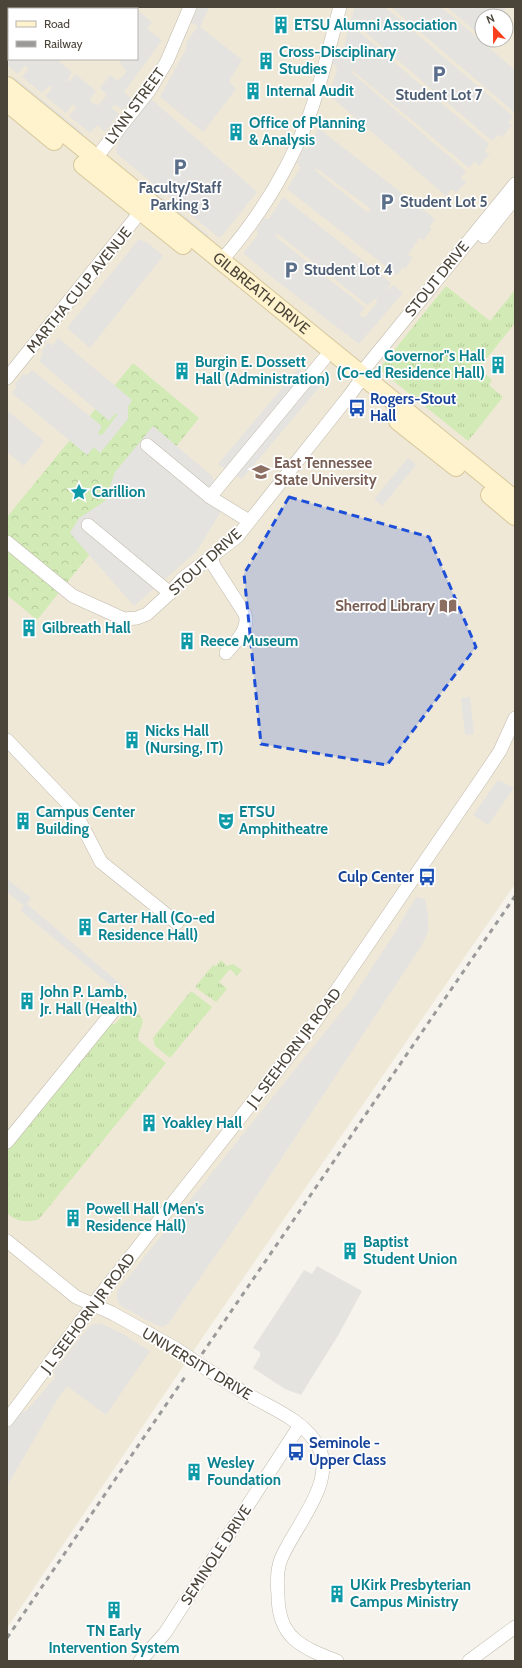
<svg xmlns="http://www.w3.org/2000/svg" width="522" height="1668" font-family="Cabin,sans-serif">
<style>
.education{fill:#efe8d6;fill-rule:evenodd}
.grass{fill:url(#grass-tufts)}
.forest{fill:url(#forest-crowns)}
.parking{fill:#e5e3e0;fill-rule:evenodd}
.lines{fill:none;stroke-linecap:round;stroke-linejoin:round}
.street-casing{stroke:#c2bbae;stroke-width:14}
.secondary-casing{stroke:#d6c79b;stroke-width:20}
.street{stroke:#fff;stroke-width:13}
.secondary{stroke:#fff3cd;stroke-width:18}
.rail{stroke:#9a9a9a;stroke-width:3;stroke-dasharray:5 5;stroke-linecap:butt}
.street-bridge-casing{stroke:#c2bbae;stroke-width:14;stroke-linecap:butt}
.street-bridge{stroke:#fff;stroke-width:13}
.marked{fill:#1d4ed8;fill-opacity:0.2;stroke:#1d4ed8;stroke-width:3;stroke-dasharray:8 5;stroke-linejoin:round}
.labels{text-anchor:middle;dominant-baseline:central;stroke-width:3.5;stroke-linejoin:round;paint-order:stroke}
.culture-label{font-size:15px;font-weight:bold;fill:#0d838f;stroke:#fff;text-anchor:start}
.service-label{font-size:15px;font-weight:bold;fill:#4e5e75;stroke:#fff}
.street-label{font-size:15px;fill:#4b4439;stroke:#fff}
.transit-label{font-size:15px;font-weight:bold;fill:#164399;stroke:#fff;text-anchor:start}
.education-label{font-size:15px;font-weight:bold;fill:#785e54;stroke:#fff;text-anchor:start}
</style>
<defs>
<pattern id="grass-tufts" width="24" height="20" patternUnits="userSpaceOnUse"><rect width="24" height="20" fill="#d2eab5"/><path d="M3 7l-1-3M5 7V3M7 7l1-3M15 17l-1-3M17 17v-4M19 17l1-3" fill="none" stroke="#b6ca9c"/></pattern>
<pattern id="forest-crowns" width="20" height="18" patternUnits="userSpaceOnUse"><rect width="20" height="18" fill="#d2eab5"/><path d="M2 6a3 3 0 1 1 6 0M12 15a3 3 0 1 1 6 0" fill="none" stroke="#b6ca9c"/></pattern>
</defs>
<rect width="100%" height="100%" fill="#f6f3ec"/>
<!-- education -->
<path class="education" d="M7,7H515V884L211,1325L7,1628ZM9,9H137V59H9ZM482,16H506V40H482Z"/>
<!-- grass -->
<g class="grass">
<path d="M446,286L490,321L515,290V323L479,368L492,380L489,385L503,397L468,441L379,369Z"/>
<path d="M221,960L227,966L233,964L242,970L237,976L230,969L219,982L227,989L216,1002L195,987L213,965L216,966Z"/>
<path d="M191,991L212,1007L170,1058L155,1046L153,1038Z"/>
<path d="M133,1011L137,1012L143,1020C142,1028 138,1033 138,1040L166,1063L39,1219C27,1223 17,1222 7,1213V1151L111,1024H115L123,1015Z"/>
</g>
<!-- forest -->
<path class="forest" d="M133,363L199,418L37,620L7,595V517Z"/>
<!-- parking -->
<g class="parking">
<path d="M198,7H209L200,27L242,60L229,81L236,89L203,132L160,97L186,49V43L198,26L191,23Z"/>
<path d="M355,7H385L513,116L508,123L512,125L501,139V136L498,135L492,141L351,20Z"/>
<path d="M391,7H441L453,17L515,70V113Z"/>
<path d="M447,7H507L499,16H482V37Z"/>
<path d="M137,10L152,22L147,29L162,40L124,92L132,99L123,110L116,105L113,106L112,108L119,114L105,132L97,125L90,133L69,116L76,108L75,105H72L66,113L45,96L51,90V86L47,87L42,93L26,80L22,77L28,70L27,66H24L18,74L7,65L10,59H56L72,72L67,81H70L75,74L96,91L90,99L93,104L98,105L107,95L100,88L110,75L118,81L127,71L120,63L123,59H137Z"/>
<path d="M349,23L489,144L485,150L486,153H490L479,166L477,163L474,162L469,168L352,70L351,72L466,171L461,177L462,180L467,181L456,193L454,190H451L446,196L329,95L337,70L336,66L331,63L336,50H340L344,47Z"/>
<path d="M14,77L83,133L81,142L11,85Z"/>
<path d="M150,98L257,192L222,236L218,237L117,154L116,149L120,138Z"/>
<path d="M318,128L435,219L429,227L432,228L424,240L420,238L408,254L411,257H413L405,269L402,268L397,275L287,189L299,170L300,167L297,163L303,149H307L310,146ZM316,168L370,208V211L367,212L316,171Z"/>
<path d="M150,187L208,235L206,244L148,196Z"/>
<path d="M283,197L391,283L386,291L393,285L403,293L359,344L273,278L243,253L258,235L256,230L264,218L269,219ZM278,234L367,305L375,299L377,300L376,304L365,317H361L360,314L365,308L276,237V235Z"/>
<path d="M139,239L148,243L163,256L90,348L67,328Z"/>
<path d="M58,338L132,400L128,407V419L100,453L94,447L87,455L12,393L16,387L15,384L23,374L27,375L32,370L102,426L98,433L100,435L103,434L117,415L116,413L109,421L39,361L43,354L41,352L48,342L52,346Z"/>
<path d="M298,369L305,373L225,469L218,464Z"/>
<path d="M315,380L322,384L242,479L236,475Z"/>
<path d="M9,412L44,441L24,466L7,452V413Z"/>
<path d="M153,426L212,476L223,508L196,552L134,606L70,533L79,518L105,501L115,472Z"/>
<path d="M408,458L416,465L382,506L374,499Z"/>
<path d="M470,697L474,734L465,735L461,698Z"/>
<path d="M498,780L514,788L488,825L473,815Z"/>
<path d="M7,879L31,898L27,904L126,989L121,994L21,911L24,906L7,892Z"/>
<path d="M416,897L425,899L428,916V932L422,945L252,1203L168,1324L163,1327L154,1324L121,1306L117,1300V1291L350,1001L394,934Z"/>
<path d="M317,1266L362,1291L339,1334L301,1395L285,1389L253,1368L260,1356V1352L253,1348L304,1270L312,1274Z"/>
<path d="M100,1323L123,1334L150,1351L106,1415L67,1386L58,1398L7,1486V1430L20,1413L27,1410L54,1379L55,1375L53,1372L87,1329L91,1325Z"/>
</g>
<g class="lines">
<!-- street casing -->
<g class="street-casing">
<g id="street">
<path d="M17,9L19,7"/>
<path d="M7,22L9,19"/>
<path d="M95,159L149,91L167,61L190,7"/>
<path d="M484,237L515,198"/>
<path d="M221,261C259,218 289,169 309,116C322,81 330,43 340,7"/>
<path d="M7,378L146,205"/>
<path d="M147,445L210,497L249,521"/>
<path d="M210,497L324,359"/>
<path d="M88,525L170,593"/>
<path d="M7,542L73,596L124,619L137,618L147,614L170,593L182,579L237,537L349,396L363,377L366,367L515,184"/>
<path d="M211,556L214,566L245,614C250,629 236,641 226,653"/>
<path d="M7,740L74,810L101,862L177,923"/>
<path d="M7,1142L111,1014"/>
<path d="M7,1241L76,1297L112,1313L175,1348"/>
<path d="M208,1370C221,1378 234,1387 247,1394C271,1408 306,1421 319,1448C336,1483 294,1527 281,1559C277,1569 277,1584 278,1595C278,1638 301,1647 337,1661"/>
<path d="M7,1420L102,1293L310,1029L482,778L500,751L515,718"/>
<path d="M140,1661L165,1633L300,1425"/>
<path d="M469,1661L515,1627"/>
</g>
</g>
<!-- secondary casing -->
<g class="secondary-casing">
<g id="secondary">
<path id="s1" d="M7,86L515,500"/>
<path d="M7,102L54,141"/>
<path d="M83,165L183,245"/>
<path d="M398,421L456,467"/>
<path d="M490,495L515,516"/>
</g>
</g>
<!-- street -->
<use href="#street" class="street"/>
<!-- secondary -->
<use href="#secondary" class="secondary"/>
<!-- rail -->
<g class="rail">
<path d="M202,1354L515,896"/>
<path d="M7,1638L187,1374"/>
</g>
<!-- street-bridge casing -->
<g class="street-bridge-casing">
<path id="street-bridge" d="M175,1348L208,1370"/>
</g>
<!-- street-bridge -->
<use href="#street-bridge" class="street-bridge"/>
</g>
<!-- marked area -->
<path class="marked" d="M289,497L429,537L476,647L387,765L261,744L244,574Z"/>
<!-- icons -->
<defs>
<g id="building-bare" transform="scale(1.38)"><path d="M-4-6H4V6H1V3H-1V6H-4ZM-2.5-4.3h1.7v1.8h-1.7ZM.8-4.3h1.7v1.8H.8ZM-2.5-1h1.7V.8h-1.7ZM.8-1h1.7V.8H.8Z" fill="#0f9aa8" stroke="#fff" stroke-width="2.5" paint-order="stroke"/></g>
<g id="parking-bare" transform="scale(1.38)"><path d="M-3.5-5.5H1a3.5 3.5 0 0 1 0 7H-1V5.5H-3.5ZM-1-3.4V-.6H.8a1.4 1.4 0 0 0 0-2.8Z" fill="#5c6f8a" stroke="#fff" stroke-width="2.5" paint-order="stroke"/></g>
<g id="bus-bare" transform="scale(1.38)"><path d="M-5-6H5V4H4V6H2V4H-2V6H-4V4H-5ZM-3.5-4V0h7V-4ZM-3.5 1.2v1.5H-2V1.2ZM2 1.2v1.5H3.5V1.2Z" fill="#1a4fb4" stroke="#fff" stroke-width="2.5" paint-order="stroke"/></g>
<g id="university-bare" transform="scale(1.38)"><path d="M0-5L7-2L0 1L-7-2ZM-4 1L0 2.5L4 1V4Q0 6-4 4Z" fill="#8d6e63" stroke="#fff" stroke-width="2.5" paint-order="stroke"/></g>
<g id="sight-bare" transform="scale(1.38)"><path d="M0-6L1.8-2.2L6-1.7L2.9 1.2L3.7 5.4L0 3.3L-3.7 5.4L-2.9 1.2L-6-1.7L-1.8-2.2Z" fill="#0f9aa8" stroke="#fff" stroke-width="2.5" paint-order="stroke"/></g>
<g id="library-bare" transform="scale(1.38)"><path d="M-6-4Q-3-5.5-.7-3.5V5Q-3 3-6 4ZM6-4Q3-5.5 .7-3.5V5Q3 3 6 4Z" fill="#8d6e63" stroke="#fff" stroke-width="2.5" paint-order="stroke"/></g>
<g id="theatre-bare" transform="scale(1.38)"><path d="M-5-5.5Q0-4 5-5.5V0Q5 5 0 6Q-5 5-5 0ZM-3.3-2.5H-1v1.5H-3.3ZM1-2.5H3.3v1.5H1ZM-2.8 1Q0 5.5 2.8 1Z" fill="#0f9aa8" stroke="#fff" stroke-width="2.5" paint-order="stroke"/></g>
</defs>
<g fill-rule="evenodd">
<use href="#building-bare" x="281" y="25"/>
<use href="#building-bare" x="266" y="61"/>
<use href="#parking-bare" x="439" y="74"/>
<use href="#building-bare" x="253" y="91"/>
<use href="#building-bare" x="236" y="132"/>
<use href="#parking-bare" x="180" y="167"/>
<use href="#parking-bare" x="387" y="202"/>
<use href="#parking-bare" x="291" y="270"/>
<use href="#building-bare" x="498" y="365"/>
<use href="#building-bare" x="182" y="371"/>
<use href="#bus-bare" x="357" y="408"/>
<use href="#university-bare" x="261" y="472"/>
<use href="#sight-bare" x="79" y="492"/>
<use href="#library-bare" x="448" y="606"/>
<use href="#building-bare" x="29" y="628"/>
<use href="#building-bare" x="187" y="641"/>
<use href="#building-bare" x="132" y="740"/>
<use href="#building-bare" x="23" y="821"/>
<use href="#theatre-bare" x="226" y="821"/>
<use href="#bus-bare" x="427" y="877"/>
<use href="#building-bare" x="85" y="927"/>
<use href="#building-bare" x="27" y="1001"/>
<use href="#building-bare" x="149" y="1123"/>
<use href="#building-bare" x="73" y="1218"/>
<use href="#building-bare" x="350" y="1251"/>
<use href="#bus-bare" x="296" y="1452"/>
<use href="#building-bare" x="194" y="1472"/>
<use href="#building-bare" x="337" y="1594"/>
<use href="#building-bare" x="114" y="1610"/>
</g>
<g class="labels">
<!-- culture labels -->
<g class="culture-label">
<text x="294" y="25">ETSU Alumni Association</text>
<text x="279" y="52">Cross-Disciplinary<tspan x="279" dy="17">Studies</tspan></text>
<text x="266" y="91">Internal Audit</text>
<text x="249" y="123">Office of Planning<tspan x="249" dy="17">&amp; Analysis</tspan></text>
<text x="485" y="356" text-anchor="end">Governor"s Hall<tspan x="485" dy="17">(Co-ed Residence Hall)</tspan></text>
<text x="195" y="362">Burgin E. Dossett<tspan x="195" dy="17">Hall (Administration)</tspan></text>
<text x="92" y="492">Carillion</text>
<text x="42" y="628">Gilbreath Hall</text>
<text x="200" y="641">Reece Museum</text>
<text x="145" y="731">Nicks Hall<tspan x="145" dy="17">(Nursing, IT)</tspan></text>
<text x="36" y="812">Campus Center<tspan x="36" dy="17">Building</tspan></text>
<text x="239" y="812">ETSU<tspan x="239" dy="17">Amphitheatre</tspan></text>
<text x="98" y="918">Carter Hall (Co-ed<tspan x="98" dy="17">Residence Hall)</tspan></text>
<text x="40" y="992">John P. Lamb,<tspan x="40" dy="17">Jr. Hall (Health)</tspan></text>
<text x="162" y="1123">Yoakley Hall</text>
<text x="86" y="1209">Powell Hall (Men's<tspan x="86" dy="17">Residence Hall)</tspan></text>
<text x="363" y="1242">Baptist<tspan x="363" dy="17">Student Union</tspan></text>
<text x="207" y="1463">Wesley<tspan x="207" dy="17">Foundation</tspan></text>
<text x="350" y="1585">UKirk Presbyterian<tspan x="350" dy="17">Campus Ministry</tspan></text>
<text x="114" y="1631" text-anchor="middle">TN Early<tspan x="114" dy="17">Intervention System</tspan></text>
</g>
<!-- service labels -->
<g class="service-label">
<text x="439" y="95">Student Lot 7</text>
<text x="180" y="188">Faculty/Staff<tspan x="180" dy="17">Parking 3</tspan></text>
<text x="400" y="202" text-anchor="start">Student Lot 5</text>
<text x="304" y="270" text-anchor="start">Student Lot 4</text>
</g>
<!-- street labels -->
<g class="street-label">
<text transform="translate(135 106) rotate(-54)">LYNN STREET</text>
<text transform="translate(437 279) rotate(-51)">STOUT DRIVE</text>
<text transform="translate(79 290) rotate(-51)">MARTHA CULP AVENUE</text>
<text stroke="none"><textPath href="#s1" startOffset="328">GILBREATH DRIVE</textPath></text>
<text transform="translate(205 562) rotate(-42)">STOUT DRIVE</text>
<text transform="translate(294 1048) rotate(-53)">J L SEEHORN JR ROAD</text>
<text transform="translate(88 1313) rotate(-53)">J L SEEHORN JR ROAD</text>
<text transform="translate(197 1364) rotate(31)">UNIVERSITY DRIVE</text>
<text transform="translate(216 1555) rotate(-57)">SEMINOLE DRIVE</text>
</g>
<!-- transit labels -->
<g class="transit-label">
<text x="370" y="399">Rogers-Stout<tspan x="370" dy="17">Hall</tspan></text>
<text x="414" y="877" text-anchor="end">Culp Center</text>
<text x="309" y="1443">Seminole -<tspan x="309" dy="17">Upper Class</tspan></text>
</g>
<!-- education labels -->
<g class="education-label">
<text x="274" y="463">East Tennessee<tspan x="274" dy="17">State University</tspan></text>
<text x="435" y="606" text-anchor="end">Sherrod Library</text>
</g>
</g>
<!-- border -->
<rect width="522" height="1668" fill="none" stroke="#4b4439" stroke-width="16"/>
<!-- legend -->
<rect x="8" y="8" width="130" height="52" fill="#ffffff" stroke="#b7b4b0"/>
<rect x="16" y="21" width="20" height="6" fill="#fff3cd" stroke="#b7b4b0"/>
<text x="44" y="28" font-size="12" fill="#4b4439">Road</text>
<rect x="16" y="41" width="20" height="6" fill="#9a9a9a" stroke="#b7b4b0"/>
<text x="44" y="48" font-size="12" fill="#4b4439">Railway</text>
<!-- north arrow -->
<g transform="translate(494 28) rotate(338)"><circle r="19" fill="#ffffff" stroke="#b7b4b0"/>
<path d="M0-3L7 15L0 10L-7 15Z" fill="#fc3f1d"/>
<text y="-6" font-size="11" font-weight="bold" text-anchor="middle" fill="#4b4439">N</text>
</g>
</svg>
